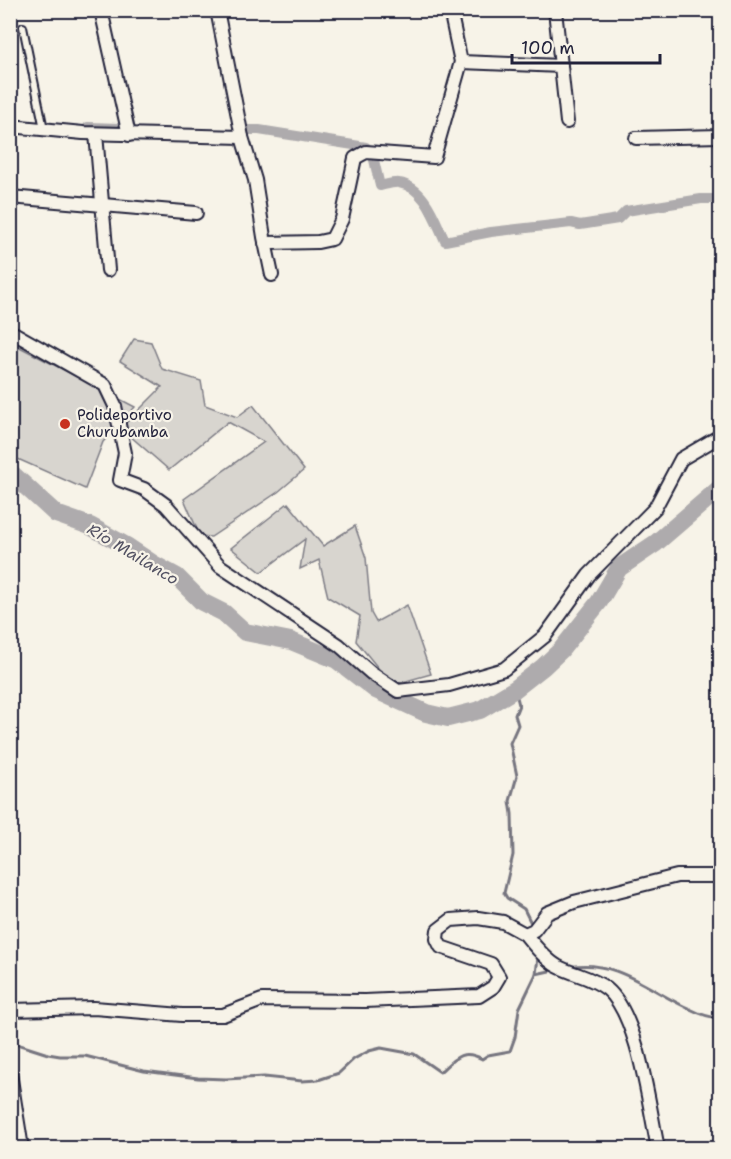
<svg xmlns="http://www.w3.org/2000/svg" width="731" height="1159" font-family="'Shantell Sans',sans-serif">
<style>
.green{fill:#d8d5cf;stroke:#7d7c85;stroke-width:1.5}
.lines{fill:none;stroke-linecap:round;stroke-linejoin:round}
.stream{stroke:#76747f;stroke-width:3}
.canal{stroke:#aeabad;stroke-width:10}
.river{stroke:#aeabad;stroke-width:18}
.service-casing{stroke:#22223b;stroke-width:10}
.minor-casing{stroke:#22223b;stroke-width:16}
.service{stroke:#f7f3e8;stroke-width:6}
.minor{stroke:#f7f3e8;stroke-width:12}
.poi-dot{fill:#c8321e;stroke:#f7f3e8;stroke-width:2}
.labels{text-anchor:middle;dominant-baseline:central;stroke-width:4.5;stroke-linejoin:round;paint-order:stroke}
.poi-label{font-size:15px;fill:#22223b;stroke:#f7f3e8;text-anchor:start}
.water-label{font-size:16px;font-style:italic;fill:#535263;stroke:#f7f3e8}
</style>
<rect width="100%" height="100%" fill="#f7f3e8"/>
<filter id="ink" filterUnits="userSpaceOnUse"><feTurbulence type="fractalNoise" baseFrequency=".0167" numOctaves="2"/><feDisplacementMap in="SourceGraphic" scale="12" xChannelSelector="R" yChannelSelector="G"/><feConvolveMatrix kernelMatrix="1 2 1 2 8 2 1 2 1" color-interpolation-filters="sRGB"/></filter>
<g filter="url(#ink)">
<!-- green -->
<g class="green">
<path d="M134,339L151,342L162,369L201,381L205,405L237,417L253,405L304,470L278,492L211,537L200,536L184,499L264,442L228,422L169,470L121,428L162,387L120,361Z"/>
<path d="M10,342L135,407L103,442L85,489L11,456Z"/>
<path d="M288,503L323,546L355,526L366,558L371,613L376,622L407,605L431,674L392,685L356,641L360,616L328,597L319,560L300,569L305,539L261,572L231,548Z"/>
</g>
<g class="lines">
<!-- stream -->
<g class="stream">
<path d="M515,689L519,705L515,715L518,725L510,743L517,776L510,801L512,814L513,855L504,893L507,898L524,909L532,925"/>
<path d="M570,967C616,958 651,992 690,1009C700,1014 709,1018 720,1018"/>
<path d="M536,974L554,970"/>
<path d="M10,1044L20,1045L48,1054L60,1056H85L144,1071L198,1078L226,1079L264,1077L302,1081L318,1080L339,1073L354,1059L369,1051L381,1048L414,1054L440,1072C454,1059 462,1048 482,1059L488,1055L510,1051L515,1037L519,1009L536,974L538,957"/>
</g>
<!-- canal -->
<g class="canal">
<path d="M88,127L119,128"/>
<path d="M249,130H259L366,147"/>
<path d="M374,160L380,186C385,185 394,182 399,183C425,187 435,220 445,241L491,232L571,223L580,225L618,219L626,211L701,199H720"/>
</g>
<!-- river -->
<path class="river" d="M10,472L56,514L90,526L128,547L155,565L177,577L202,602L224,613L245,632L291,641L337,660L376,690L426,713L448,718L480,710L515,689L543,667L561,650L599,602L619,568L656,543L720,488"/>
<!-- service casing -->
<g class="service-casing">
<path id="service" d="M23,27L44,129"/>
</g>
<!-- minor casing -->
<g class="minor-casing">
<g id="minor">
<path d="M101,10L129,135"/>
<path d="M217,10L242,137L255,180L264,237L272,275"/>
<path d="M555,10L567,122"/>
<path d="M461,62L561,66"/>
<path d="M10,126L83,133L242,137"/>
<path d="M96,134L108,270"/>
<path d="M636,138L720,136"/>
<path d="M10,197L196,213"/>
<path d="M265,243L318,242L332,239L342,219L355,158L366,152L434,157L461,62L450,10"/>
<path d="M10,331L105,385L115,406L125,453L120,480L144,489L166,505L220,566L339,645L371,673L398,691L449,685L504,669L545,636L589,575L655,508L681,459L720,436"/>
<path d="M525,934C534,945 545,959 557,966C574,975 592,977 607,989C639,1016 649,1108 658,1148"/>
<path d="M10,1010L94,1008L182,1015H223L262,1000L365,1001L479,996L493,987L499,977L491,964L441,947L437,939L438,930L451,920L478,918L503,922L525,934L534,930L547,913L574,902L677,876H720"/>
<path d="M10,1073L22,1148"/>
</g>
</g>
<!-- service -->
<use href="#service" class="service"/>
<!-- minor -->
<use href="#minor" class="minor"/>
</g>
</g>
<!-- markers -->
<circle class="poi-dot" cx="65" cy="424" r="6"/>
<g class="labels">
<!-- poi labels -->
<g class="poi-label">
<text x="77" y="415">Polideportivo<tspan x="77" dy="17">Churubamba</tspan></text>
</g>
<!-- water labels -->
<g class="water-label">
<text transform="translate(133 554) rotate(31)">Río Mailanco</text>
</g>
</g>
<!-- margin -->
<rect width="731" height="1159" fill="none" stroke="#f7f3e8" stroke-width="36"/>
<rect x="18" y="18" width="695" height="1123" fill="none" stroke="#22223b" stroke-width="2" filter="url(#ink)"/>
<!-- scale -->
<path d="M512 54v9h148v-9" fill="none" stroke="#22223b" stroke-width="3"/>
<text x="521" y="54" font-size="18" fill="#22223b" stroke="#f7f3e8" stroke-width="4.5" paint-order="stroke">100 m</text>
</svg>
